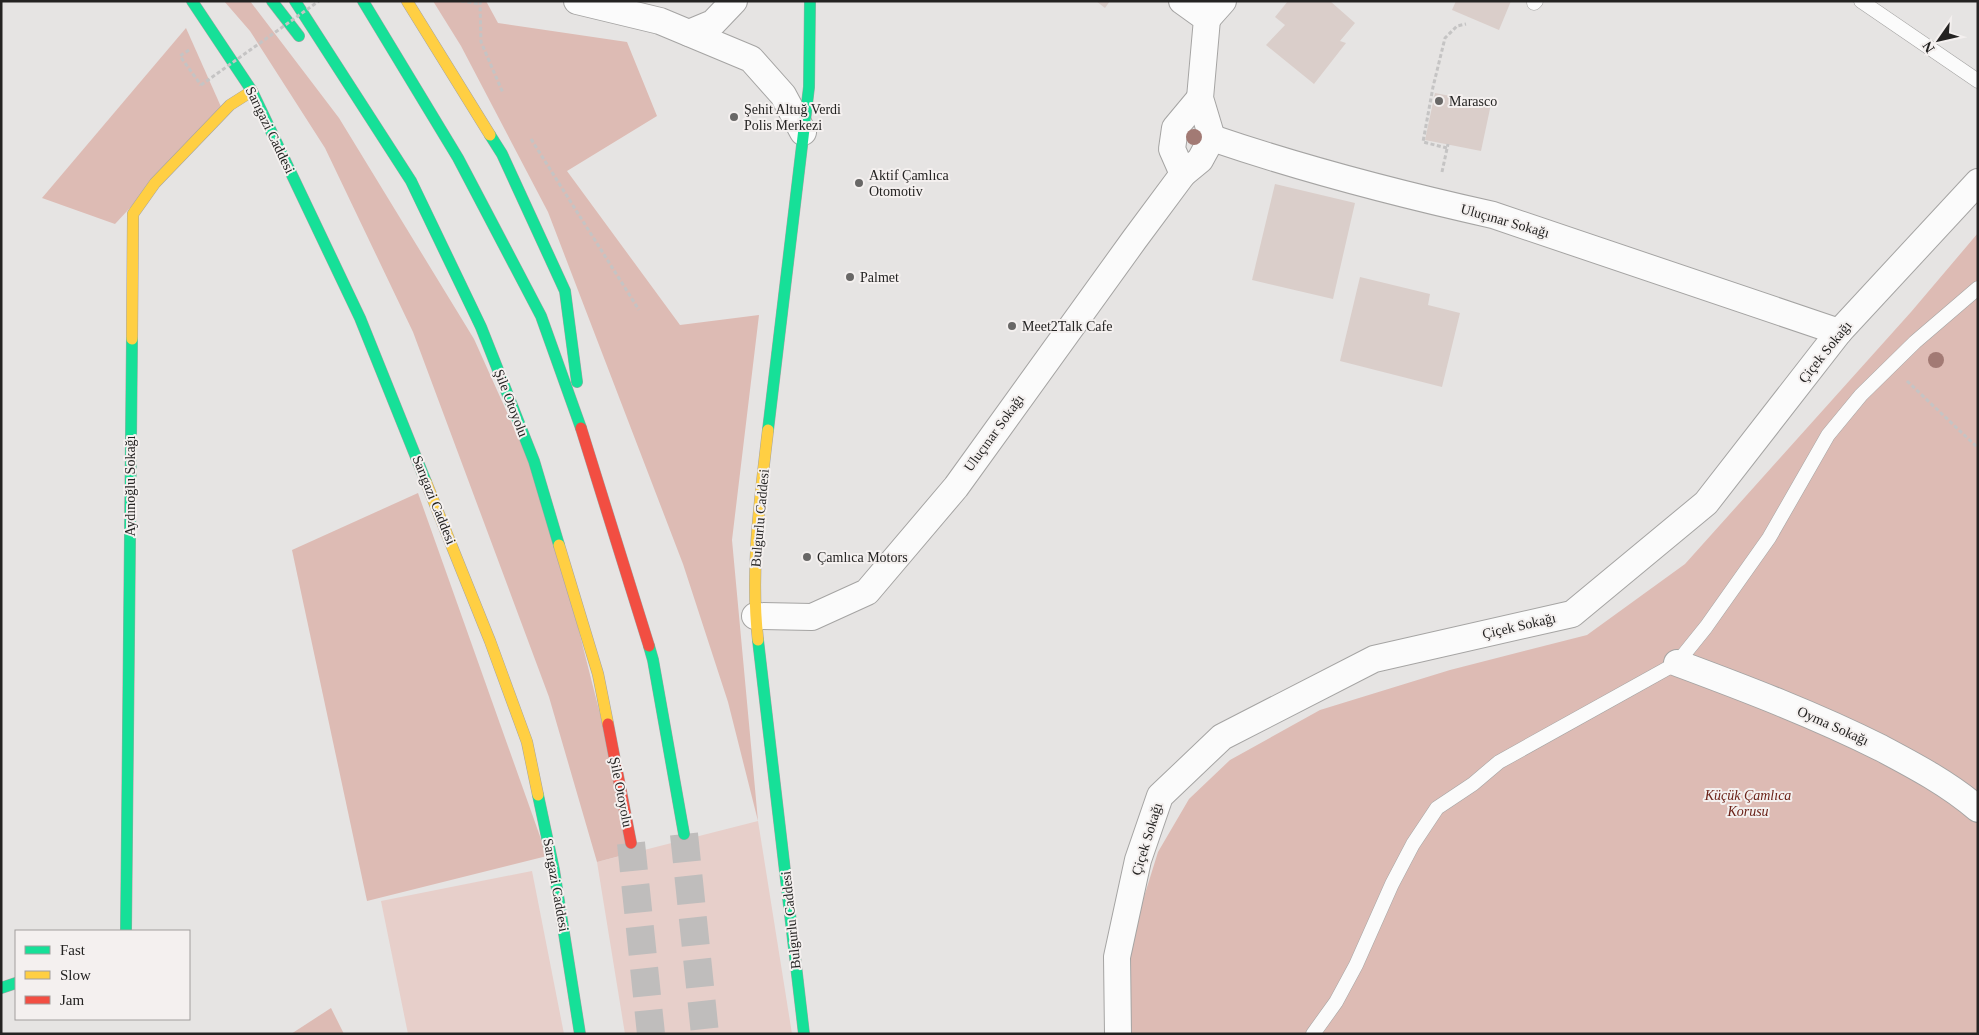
<svg xmlns="http://www.w3.org/2000/svg" width="1979" height="1035" font-family="'Times New Roman',serif">
<style>
.green{fill:#e7cfca}
.forest{fill:#ddbbb4}
.building{fill:#daceca}
.lines{fill:none;stroke-linecap:round;stroke-linejoin:round}
.highway-tunnel{stroke:#bfbdbc;stroke-width:28;stroke-dasharray:28 14;stroke-linecap:butt}
.lane-casing{stroke:#a5a4a3;stroke-width:15}
.street-casing{stroke:#a5a4a3;stroke-width:28}
.fast-casing{stroke:#a5a4a3;stroke-width:12}
.slow-casing{stroke:#a5a4a3;stroke-width:12}
.jam-casing{stroke:#a5a4a3;stroke-width:12}
.path{stroke:#c5c4c4;stroke-width:3;stroke-dasharray:4 2.5;stroke-linecap:butt}
.lane{stroke:#fbfbfb;stroke-width:14}
.street{stroke:#fbfbfb;stroke-width:26}
.fast{stroke:#16e098;stroke-width:11}
.slow{stroke:#ffcf43;stroke-width:11}
.jam{stroke:#f24e42;stroke-width:11}
.path-bridge{stroke:#c5c4c4;stroke-width:3;stroke-dasharray:4 2.5;stroke-linecap:butt}
.tree{fill:#a27a74}
.poi-dot{fill:#686766;stroke:#f4f0ef;stroke-width:2}
.labels{text-anchor:middle;dominant-baseline:central;stroke-width:4;stroke-linejoin:round;paint-order:stroke}
.poi-label{font-size:14px;fill:#242322;stroke:#f4f0ef;text-anchor:start}
.street-label{font-size:14px;fill:#242322;stroke:#f4f0ef}
.park-label{font-size:14px;font-style:italic;fill:#6b2319;stroke:#f4f0ef}
</style>
<rect width="100%" height="100%" fill="#e6e4e3"/>
<!-- green -->
<g class="green">
<path d="M758,821L792,1034H625L597,862Z"/>
<path d="M532,871L564,1034H408L381,901Z"/>
</g>
<!-- forest -->
<g class="forest">
<path d="M224,1H250L339,118L474,339L545,497L635,852L597,862L549,697L413,332L325,148L250,31Z"/>
<path d="M433,1H486L498,23L627,42L657,116L567,171L680,325L759,315L732,540L758,821L728,702L683,564L548,212L461,46Z"/>
<path d="M186,28L222,109L115,224L42,198Z"/>
<path d="M1978,233V1034H1132L1127,998L1133,932L1158,852L1189,799L1230,760L1320,710L1450,670L1587,635L1685,564L1911,312Z"/>
<path d="M418,493L547,856L367,901L292,550Z"/>
<path d="M331,1008L344,1034H291Z"/>
</g>
<!-- building -->
<g class="building">
<path d="M1096,1H1110L1105,8Z"/>
<path d="M1288,1H1330L1355,23L1340,41L1346,43L1314,84L1266,45L1285,25L1275,17Z"/>
<path d="M1456,1H1511L1499,30L1452,10Z"/>
<path d="M1435,93L1491,104L1481,151L1425,140Z"/>
<path d="M1275,184L1355,203L1333,299L1252,280Z"/>
<path d="M1360,277L1430,294L1428,305L1460,313L1442,387L1340,361Z"/>
</g>
<g class="lines">
<!-- highway-tunnel -->
<g class="highway-tunnel">
<path d="M684,834L705,1034"/>
<path d="M631,843L651,1034"/>
</g>
<!-- lane casing -->
<g class="lane-casing">
<g id="lane">
<path d="M1861,1L1978,81"/>
<path d="M1534,3L1536,1"/>
<path d="M1313,1034L1336,1002L1356,965L1392,884L1413,844L1437,808L1473,784L1499,762L1677,663L1706,627L1769,538L1828,435L1861,395L1915,342L1978,288"/>
</g>
</g>
<!-- street casing -->
<g class="street-casing">
<g id="street">
<path d="M577,1L660,21L751,59L783,95L803,132"/>
<path d="M1182,1L1207,19L1200,98L1212,138"/>
<path d="M1207,19L1223,1"/>
<path d="M689,33L713,23L734,1"/>
<path d="M1212,138C1303,169 1399,194 1493,215L1839,332"/>
<path d="M1183,174L1172,149L1175,128L1200,98"/>
<path d="M755,616L812,617L867,592L956,487L1134,240L1183,174L1200,160L1212,138"/>
<path d="M1677,663C1747,689 1815,715 1881,748C1915,766 1949,784 1978,809"/>
<path d="M1118,1034L1117,957L1138,860L1160,796L1222,737L1374,659L1572,614L1706,503L1839,332L1978,182"/>
</g>
</g>
<!-- fast casing -->
<g class="fast-casing">
<g id="fast">
<path d="M192,1L252,91L360,318L426,482"/>
<path d="M272,1L299,36"/>
<path d="M295,1L411,181L481,327L534,461L559,545"/>
<path d="M363,1L458,158L541,316L581,428"/>
<path d="M490,135L502,154L565,291L577,382"/>
<path d="M768,430L809,87L810,1"/>
<path d="M758,640L804,1034"/>
<path d="M649,646L653,660L684,834"/>
<path d="M538,795L554,870L580,1034"/>
<path d="M126,931L132,339"/>
<path d="M1,988L16,983"/>
</g>
</g>
<!-- slow casing -->
<g class="slow-casing">
<g id="slow">
<path d="M407,1L490,135"/>
<path d="M132,339L133,214L155,183L230,105L252,91"/>
<path d="M426,482L490,641L527,742L538,795"/>
<path d="M559,545L598,674L608,724"/>
<path d="M758,640C750,570 760,499 768,430"/>
</g>
</g>
<!-- jam casing -->
<g class="jam-casing">
<g id="jam">
<path d="M581,428L649,646"/>
<path d="M608,724L631,843"/>
</g>
</g>
<!-- path -->
<g class="path">
<path d="M461,1L480,4"/>
<path d="M481,1L480,4L481,42L503,93"/>
<path d="M189,50L180,56L201,85"/>
<path d="M531,139L639,310"/>
<path d="M1447,148L1423,142L1433,87L1445,38L1457,26L1466,24"/>
<path d="M1442,172L1448,144"/>
<path d="M1907,381L1978,448"/>
</g>
<!-- lane -->
<use href="#lane" class="lane"/>
<!-- street -->
<use href="#street" class="street"/>
<!-- fast -->
<use href="#fast" class="fast"/>
<!-- slow -->
<use href="#slow" class="slow"/>
<!-- jam -->
<use href="#jam" class="jam"/>
<!-- path-bridge -->
<path class="path-bridge" d="M201,85L319,1"/>
</g>
<!-- trees -->
<g class="tree">
<circle cx="1194" cy="137" r="8"/>
<circle cx="1936" cy="360" r="8"/>
</g>
<!-- markers -->
<g class="poi-dot">
<circle cx="1439" cy="101" r="5"/>
<circle cx="734" cy="117" r="5"/>
<circle cx="859" cy="183" r="5"/>
<circle cx="850" cy="277" r="5"/>
<circle cx="1012" cy="326" r="5"/>
<circle cx="807" cy="557" r="5"/>
</g>
<g class="labels">
<!-- poi labels -->
<g class="poi-label">
<text x="1449" y="101">Marasco</text>
<text x="744" y="109">Şehit Altuğ Verdi<tspan x="744" dy="16">Polis Merkezi</tspan></text>
<text x="869" y="175">Aktif Çamlıca<tspan x="869" dy="16">Otomotiv</tspan></text>
<text x="860" y="277">Palmet</text>
<text x="1022" y="326">Meet2Talk Cafe</text>
<text x="817" y="557">Çamlıca Motors</text>
</g>
<!-- street labels -->
<g class="street-label">
<text transform="translate(270 130) rotate(64)">Sarıgazi Caddesi</text>
<text transform="translate(1505 221) rotate(16)">Uluçınar Sokağı</text>
<text transform="translate(1825 352) rotate(-51)">Çiçek Sokağı</text>
<text transform="translate(511 403) rotate(69)">Şile Otoyolu</text>
<text transform="translate(994 433) rotate(-54)">Uluçınar Sokağı</text>
<text transform="translate(130 486) rotate(-90)">Aydınoğlu Sokağı</text>
<text transform="translate(434 500) rotate(68)">Sarıgazi Caddesi</text>
<text transform="translate(760 518) rotate(-85)">Bulgurlu Caddesi</text>
<text transform="translate(1519 626) rotate(-13)">Çiçek Sokağı</text>
<text transform="translate(1833 726) rotate(24)">Oyma Sokağı</text>
<text transform="translate(621 792) rotate(79)">Şile Otoyolu</text>
<text transform="translate(1147 839) rotate(-73)">Çiçek Sokağı</text>
<text transform="translate(556 885) rotate(80)">Sarıgazi Caddesi</text>
<text transform="translate(791 920) rotate(-96)">Bulgurlu Caddesi</text>
</g>
<!-- park labels -->
<g class="park-label">
<text x="1748" y="795">Küçük Çamlıca<tspan x="1748" dy="16">Korusu</tspan></text>
</g>
</g>
<!-- border -->
<rect width="1979" height="1035" fill="none" stroke="#242322" stroke-width="5"/>
<!-- legend -->
<rect x="15" y="930" width="175" height="90" fill="#f4f0ef" stroke="#a19e9d"/>
<rect x="25" y="946" width="25" height="8" fill="#16e098" stroke="#a19e9d"/>
<text x="60" y="955" font-size="15" fill="#242322">Fast</text>
<rect x="25" y="971" width="25" height="8" fill="#ffcf43" stroke="#a19e9d"/>
<text x="60" y="980" font-size="15" fill="#242322">Slow</text>
<rect x="25" y="996" width="25" height="8" fill="#f24e42" stroke="#a19e9d"/>
<text x="60" y="1005" font-size="15" fill="#242322">Jam</text>
<!-- north arrow -->
<g transform="translate(1939 40) rotate(236)" stroke="#f4f0ef" stroke-width="4" paint-order="stroke">
<path d="M0-4L9 19L0 12L-9 19Z" fill="#242322"/>
<text y="-8" font-size="14" font-weight="bold" text-anchor="middle" fill="#242322">N</text>
</g>
</svg>
